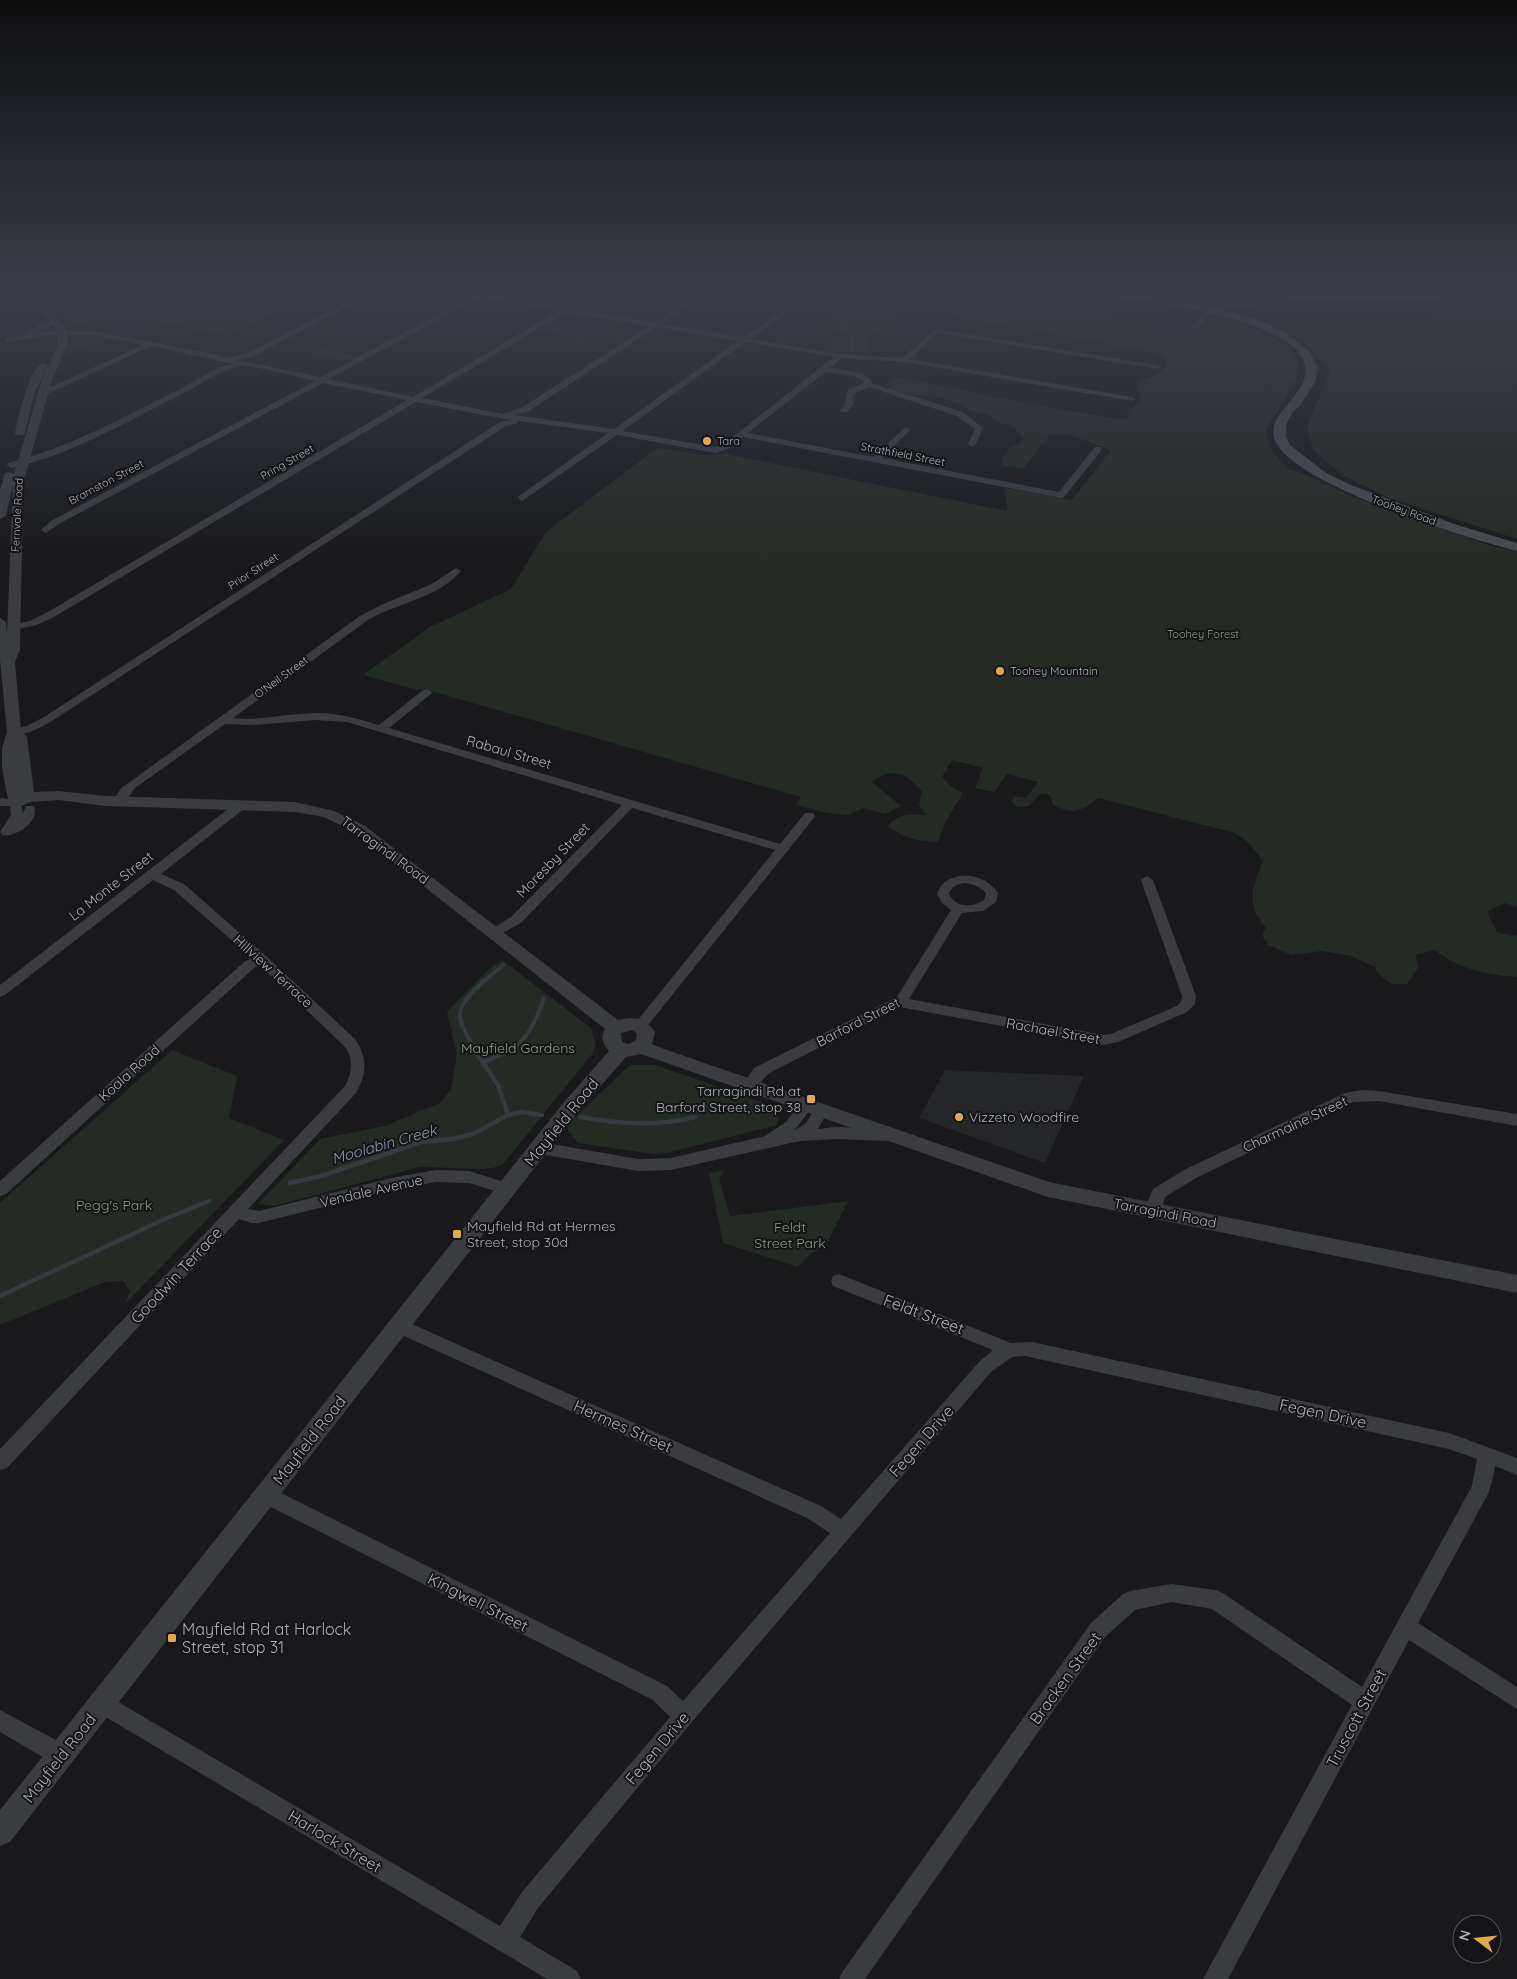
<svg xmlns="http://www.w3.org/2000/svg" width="1517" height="1979" font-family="Quicksand,sans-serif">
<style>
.built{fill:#252628}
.green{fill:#242b24}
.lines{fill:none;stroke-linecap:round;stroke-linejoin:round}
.stream-far2{stroke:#323b40;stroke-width:2}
.stream-far1{stroke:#323b40;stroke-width:4}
.stream{stroke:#323b40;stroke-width:4.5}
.minor{fill:#3b3c40;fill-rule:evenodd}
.tertiary{fill:#3b3c40;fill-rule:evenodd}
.secondary{fill:#494b50;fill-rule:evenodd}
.poi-dot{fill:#e2a84b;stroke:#141416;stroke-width:2}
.labels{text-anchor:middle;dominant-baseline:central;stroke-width:4;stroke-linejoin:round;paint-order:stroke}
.far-poi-label{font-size:11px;fill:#adb1ba;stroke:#141416;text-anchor:start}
.far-street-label{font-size:11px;fill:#adb1ba;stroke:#141416}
.far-park-label{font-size:11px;fill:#86a386;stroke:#141416}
.street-label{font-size:14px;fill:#adb1ba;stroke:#141416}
.park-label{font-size:14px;fill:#86a386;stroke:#141416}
.poi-label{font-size:14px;fill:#adb1ba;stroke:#141416;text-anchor:start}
.water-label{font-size:15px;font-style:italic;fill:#88a0b1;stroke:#141416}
.near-street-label{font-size:16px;fill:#adb1ba;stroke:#141416}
.near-poi-label{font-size:16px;fill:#adb1ba;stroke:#141416;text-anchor:start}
</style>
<rect width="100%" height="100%" fill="#19191b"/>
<!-- built -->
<g class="built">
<path d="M552,324L565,327L585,333L579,338L540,331Z"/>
<path d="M320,349L356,356L346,361L310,354Z"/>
<path d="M945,1070L1084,1076L1045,1163L919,1118Z"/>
</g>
<!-- green -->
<g class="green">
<path d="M45,293H72L93,302L74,304L71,307L74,310L112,301L137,307L173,306L227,300L257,293H316L227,336L141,318H111L100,329L65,321Z"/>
<path d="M763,293H972L1153,321L1151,323L1204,331L1216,317C1237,323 1301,340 1299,370C1297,385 1273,415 1266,431L1269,446L1287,469L1302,473L1354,497L1389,510L1486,544L1517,552V907L1505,903L1488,911L1489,917L1497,932L1511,936L1517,935V977C1488,975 1458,969 1435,950L1416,955L1418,968L1407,984H1391L1379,975L1375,967L1351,956L1322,951L1291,955L1268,945L1262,935L1266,928C1245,902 1252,890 1263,861L1249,843L1235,833L1098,798C1081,812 1073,815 1053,805L1050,795L1040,794L1029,806L1016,807L1012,801L1014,796L1026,798L1038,782L1007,774L994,792L975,788L983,768L952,760L942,777L949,785L963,793L945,823L938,842C916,841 906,839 888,826C899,812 910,815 926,815L919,805L922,791C907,774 892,765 872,782L901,806L885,814L864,808L848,815L827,813L796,805L801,797L424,689L417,690L363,675L430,627L511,589L546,532L657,448L701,455L727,454L1007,511L1005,488L1072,500L1111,450L1068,434L1050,435L1023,469L1004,466L1002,458L1011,446L1019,444L1024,438L1010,424H1001L989,415L972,411L956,402L933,396L906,394L884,385L893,377L925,382L1010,400L1117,419L1127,418L1129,409L1139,403L1141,397L1137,388V383C1149,377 1165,375 1168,360L1161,354L1128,347L1082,340L1040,330L984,323L940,312L905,309L867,340L869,353L828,350L849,333L818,327L832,316L775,307Z"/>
<path d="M1495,293H1517V539L1389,498L1342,475L1313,450L1307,426L1330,372C1311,342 1296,336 1264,321L1488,313Z"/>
<path d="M77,335L100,340L65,355L72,337Z"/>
<path d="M502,960L591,1028L596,1045L592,1054L503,1164L497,1167L485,1169L420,1167L274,1206L258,1204L320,1139L385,1126L440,1103L451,1089L457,1054L447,1012L487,971Z"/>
<path d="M172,1050L237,1076L229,1118L284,1140L125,1304L130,1291L123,1281L105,1282L0,1325V1203Z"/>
<path d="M630,1065H656L778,1108L777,1125L667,1153L653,1154L578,1143L568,1131L569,1123Z"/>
<path d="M725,1170L719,1178L730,1216L848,1201L825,1247L810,1254L798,1267L723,1243L709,1173Z"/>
</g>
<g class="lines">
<!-- stream-far2 -->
<path class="stream-far2" d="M787,293C820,305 850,307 852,349"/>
<!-- stream-far1 -->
<g class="stream-far1">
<path d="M477,1053C471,1042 460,1027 460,1014C460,998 492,975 503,965"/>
<path d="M505,1053C528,1041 536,1021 544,998"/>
</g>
<!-- stream -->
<g class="stream">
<path d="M476,1052L498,1085L508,1115"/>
<path d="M483,1062L508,1052"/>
<path d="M580,1117C620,1124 656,1127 695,1117"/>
<path d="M290,1183L321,1176L421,1142L452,1139L473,1134L508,1115L521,1112L542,1115"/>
<path d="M0,1296L167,1218L209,1201"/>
</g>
<!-- minor -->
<g class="minor">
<path d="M15,293H24L0,302V298Z"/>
<path d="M121,293H130L111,301L78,309L75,307Z"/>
<path d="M366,293H374L252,357L236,360L321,377L472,296L466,293H485L565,307L589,293H597L573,309L655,322L700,293H708L662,324L743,337L784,310L788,312L786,313L751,339L840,354L902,358L936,329L1157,365L1161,367L1157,369L938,333L910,359L1132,397L1136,399L1132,401L904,362L842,358L830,368L861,373L871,379L872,383L963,412L983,428L976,444L972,447L968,444L975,429L957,416L869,387L854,394L853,405L847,412H841L840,410L845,404L847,391L864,382L856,377L825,372L748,433L873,457L906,427L910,429L909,431L882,458L1059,492L1095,447H1101V451L1064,497L1061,498L743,437L730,448L716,453L617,435L522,501L518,498L519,496L608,433L519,421L518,423L506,426L52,721C40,728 24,737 10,734L8,732L10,730L27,726L44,717L500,422L510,420L416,402L54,617L37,625L13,630L8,627L9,625L30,621L46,613L407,400L323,383L57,525L46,533L41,530L51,521L315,381C302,378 249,364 240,366C220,370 201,384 182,394C128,421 71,455 11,468L7,465L8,463C66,449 120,419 174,392C193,383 212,368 232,364L151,346L43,396H40V392L143,345L94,335H51L9,342H6V338L51,331H94L219,355L227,358L247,353ZM480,297L559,310L413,397L329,379ZM567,312L649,326L521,408L503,414L422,398ZM657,327L738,341L614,429L514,415L527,412ZM746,342L834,357L724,444L715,447L622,431Z"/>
<path d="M1448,293H1458L1439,300L1357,299L1286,301L1226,308L1213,311L1198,329L1191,327L1209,308L1226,304L1286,297L1357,295L1439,296Z"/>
<path d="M456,568L461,571C438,598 397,603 368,620L233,718C261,721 289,713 318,713C339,713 358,719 379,725L423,690L427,689L432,692L431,694L389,728L780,844L805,813H813L815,816L813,819L645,1029H635L633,1026L775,850L632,808L521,923L495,937L490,936L488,933L490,930L511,917L622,805L347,722L316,720L253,725L225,724L135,788L123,804H115L113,801L121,788L127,784L360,616L383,604L432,584Z"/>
<path d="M0,798L20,800L23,814L26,806H34C40,822 15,838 2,835L0,832L11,815L10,806H0Z"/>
<path d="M241,801L247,805L245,808L161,874L184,884L266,956L355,1039C368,1058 367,1073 356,1093L248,1209L259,1211L396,1177L436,1170L469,1171L514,1185L516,1189L514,1193L508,1195L469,1183L436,1182L396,1189L259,1223H252L239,1219L7,1468L0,1470V1449L345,1086C352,1073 354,1059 345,1047L260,965L254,968L6,1194L0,1196V1181L244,962L252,958L174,890L153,880L5,995L0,997V985L237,802Z"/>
<path d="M961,876C976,874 990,881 998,893L996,902L983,911L962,913L909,999L1104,1035L1111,1034L1177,1006L1181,1002L1182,996L1141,880L1147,876L1153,880L1196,996L1195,1004L1187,1012L1118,1042L1104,1045L900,1007L771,1072C761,1078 757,1094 744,1090L742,1086L754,1068L897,997L951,910L942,903L937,894C941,882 949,878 961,876ZM965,883C974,884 980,887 986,893L984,900C972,908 956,908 949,894C952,886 957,884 965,883Z"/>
<path d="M1362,1090L1379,1091L1517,1114V1126L1379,1101L1353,1102L1196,1178L1165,1197L1160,1215L1154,1217L1148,1215L1146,1211L1147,1203L1153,1189L1184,1170L1345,1093Z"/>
<path d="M806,1101L811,1102L813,1106L794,1131L806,1123L816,1107L821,1106L826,1107L828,1111L818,1129L836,1127L886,1129L891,1131L894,1135L891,1139L886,1141L836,1139L800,1141L671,1170L638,1171L540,1154L535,1152L532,1148L535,1144L540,1142L638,1159L671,1158L765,1136L786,1122L801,1102Z"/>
<path d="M839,1274L1011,1343L1032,1342L1449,1433L1517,1458V1475L1495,1466L1493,1478L1488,1494L1418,1623L1517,1687V1709L1409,1640L1228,1979H1203L1352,1705L1212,1609L1171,1602L1135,1610L1105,1637L865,1979H839L843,1971L1091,1623L1123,1594L1130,1591L1171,1584L1216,1590L1223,1593L1362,1687L1472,1486L1477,1459L1449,1449L1025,1356L1012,1357L991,1372L691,1723L538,1908L520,1937L577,1971L581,1979H547L94,1710L91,1703L94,1696L101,1693L108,1696L500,1926L522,1892L670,1717L653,1700L259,1501L257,1495L259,1489L266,1486L273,1489L667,1686L683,1701L830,1533L807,1518L393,1331L390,1326L393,1321L399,1319L405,1321L821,1506L841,1519L979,1362L993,1350L833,1286L831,1281L833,1276Z"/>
<path d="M0,1710L69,1747L72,1755L69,1763L61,1766L53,1763L0,1732Z"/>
</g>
<!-- tertiary -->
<g class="tertiary">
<path d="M31,293H39L66,329L68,344L52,380L25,476L23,495L20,650L15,662L21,731L27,737L34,792L58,791L106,796L295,802L334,811L365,826L618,1020C633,1016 647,1018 655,1032L652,1044L664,1049L1049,1182L1517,1275V1293L1048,1197L641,1054L626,1057L578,1112L10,1842L0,1846V1810L564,1102L609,1051C603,1043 600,1038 605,1029L355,832L324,817L295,812L106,806L58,800L31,802L16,808L11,806L7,795L2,767V748L7,732L0,660V618L6,622L7,634L13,484L6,516L0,519V490L5,473L9,472L14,474L42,380L58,344L56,329L53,325L32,335H26L24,333L46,322H51ZM633,1030L637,1034L636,1040L629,1044L622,1042L621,1033Z"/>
<path d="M43,363L48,366L34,394L25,433L24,435H16L15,433C18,418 29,368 43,363Z"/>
</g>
<!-- secondary -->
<path class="secondary" d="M1107,293H1130L1211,306L1267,323L1286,333L1309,351L1318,368L1315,382L1300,406L1293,411L1286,425V437L1290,445L1326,473L1351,485L1454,524L1517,543V551C1470,539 1288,484 1274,438C1268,415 1300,399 1305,376C1317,320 1148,302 1112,296Z"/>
</g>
<!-- sky -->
<linearGradient id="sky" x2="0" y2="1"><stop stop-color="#0e0e0f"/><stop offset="0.51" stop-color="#383e4a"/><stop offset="1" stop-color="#383e4a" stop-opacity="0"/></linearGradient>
<rect width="1517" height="570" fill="url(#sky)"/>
<!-- markers -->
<g class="poi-dot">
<circle cx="707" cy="441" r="5"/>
<circle cx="1000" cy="671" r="5"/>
<rect x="806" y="1094" width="10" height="10" rx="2.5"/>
<circle cx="959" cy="1117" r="5"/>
<rect x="452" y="1229" width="10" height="10" rx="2.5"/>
<rect x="167" y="1633" width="10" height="10" rx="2.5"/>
</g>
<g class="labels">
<!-- far-poi labels -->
<g class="far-poi-label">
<text x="717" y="441">Tara</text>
<text x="1010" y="671">Toohey Mountain</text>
</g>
<!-- far-street labels -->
<g class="far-street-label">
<text transform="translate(903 454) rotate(11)">Strathfield Street</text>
<text transform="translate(287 462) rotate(-30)">Pring Street</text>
<text transform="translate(106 482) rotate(-28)">Bramston Street</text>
<text transform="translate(1404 510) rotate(20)">Toohey Road</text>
<text transform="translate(17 515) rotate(-87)">Fernvale Road</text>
<text transform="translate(253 571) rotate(-33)">Prior Street</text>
<text transform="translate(281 677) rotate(-36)">O'Neil Street</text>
</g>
<!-- far-park labels -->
<g class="far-park-label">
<text x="1203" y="634">Toohey Forest</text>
</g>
<!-- street labels -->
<g class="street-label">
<text transform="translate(509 752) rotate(16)">Rabaul Street</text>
<text transform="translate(385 850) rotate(36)">Tarragindi Road</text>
<text transform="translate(553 860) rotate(-46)">Moresby Street</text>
<text transform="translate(111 886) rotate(-38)">La Monte Street</text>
<text transform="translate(273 971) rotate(42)">Hillview Terrace</text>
<text transform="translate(858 1022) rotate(-27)">Barford Street</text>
<text transform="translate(1053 1031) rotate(10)">Rachael Street</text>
<text transform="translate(129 1073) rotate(-42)">Koala Road</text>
<text transform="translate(1295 1124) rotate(-25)">Charmaine Street</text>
<text transform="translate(371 1191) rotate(-13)">Vendale Avenue</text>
<text transform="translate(1165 1213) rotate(11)">Tarragindi Road</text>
</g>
<!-- park labels -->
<g class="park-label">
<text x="518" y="1048">Mayfield Gardens</text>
<text x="114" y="1205">Pegg's Park</text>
<text x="790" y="1227">Feldt<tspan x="790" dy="16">Street Park</tspan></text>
</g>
<!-- poi labels -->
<g class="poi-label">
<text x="801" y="1091" text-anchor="end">Tarragindi Rd at<tspan x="801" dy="16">Barford Street, stop 38</tspan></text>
<text x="969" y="1117">Vizzeto Woodfire</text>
<text x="467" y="1226">Mayfield Rd at Hermes<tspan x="467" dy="16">Street, stop 30d</tspan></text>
</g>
<!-- water labels -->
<g class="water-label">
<text transform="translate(384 1144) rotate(-16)">Moolabin Creek</text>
</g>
<!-- near-street labels -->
<g class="near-street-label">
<text transform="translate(561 1122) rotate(-51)">Mayfield Road</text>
<text transform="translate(176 1275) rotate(-47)">Goodwin Terrace</text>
<text transform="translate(924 1314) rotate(21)">Feldt Street</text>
<text transform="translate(1323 1413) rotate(12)">Fegen Drive</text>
<text transform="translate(623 1426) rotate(24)">Hermes Street</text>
<text transform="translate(309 1440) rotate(-52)">Mayfield Road</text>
<text transform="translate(921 1441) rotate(-49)">Fegen Drive</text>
<text transform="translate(478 1602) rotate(27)">Kingwell Street</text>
<text transform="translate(1065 1678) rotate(-54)">Bracken Street</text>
<text transform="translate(1356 1718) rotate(-62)">Truscott Street</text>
<text transform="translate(657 1748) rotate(-50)">Fegen Drive</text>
<text transform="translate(59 1758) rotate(-52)">Mayfield Road</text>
<text transform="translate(335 1841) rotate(31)">Harlock Street</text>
</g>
<!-- near-poi labels -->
<g class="near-poi-label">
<text x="182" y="1629">Mayfield Rd at Harlock<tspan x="182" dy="18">Street, stop 31</tspan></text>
</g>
</g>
<!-- north arrow -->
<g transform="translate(1477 1939) rotate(286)"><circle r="24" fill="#141416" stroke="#515358"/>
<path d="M0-4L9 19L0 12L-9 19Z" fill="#e2a84b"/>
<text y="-8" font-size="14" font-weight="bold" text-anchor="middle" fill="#adb1ba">N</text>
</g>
</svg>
